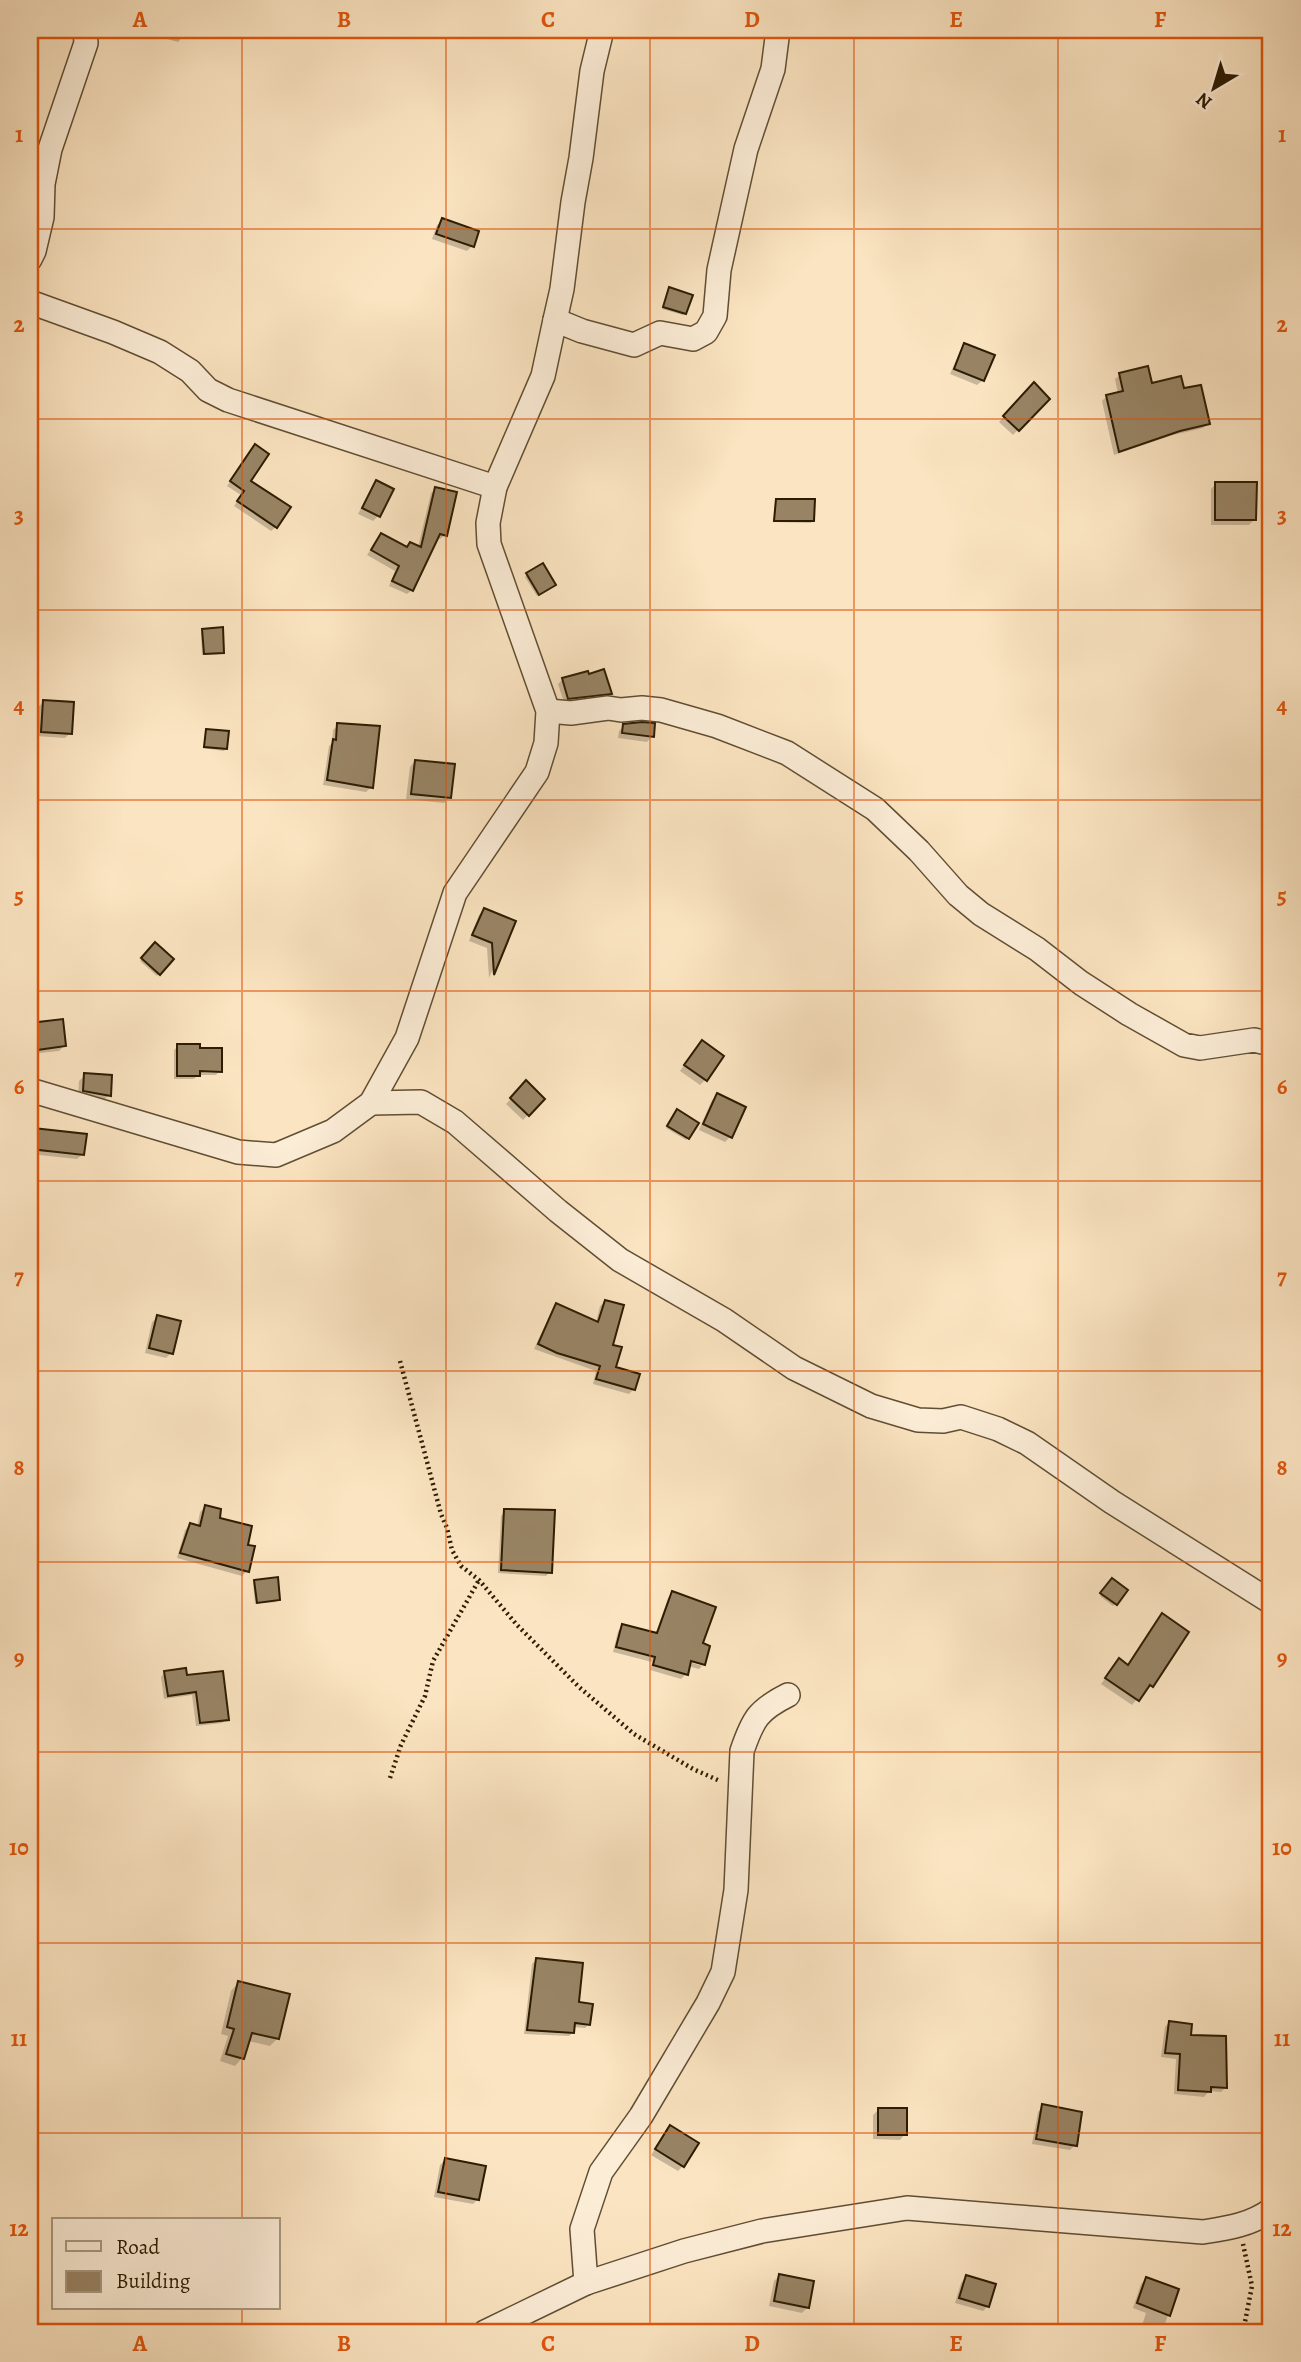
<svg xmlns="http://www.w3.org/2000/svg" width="1301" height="2362" font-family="Alegreya,serif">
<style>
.shadow{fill:#0003}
.building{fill:#988465;stroke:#2d1c02;stroke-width:2}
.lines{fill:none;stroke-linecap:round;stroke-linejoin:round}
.minor-casing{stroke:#604e32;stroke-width:26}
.path{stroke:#2d1c02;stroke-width:4.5;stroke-dasharray:2 3.5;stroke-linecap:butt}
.minor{stroke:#fcedd7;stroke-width:23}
.grid{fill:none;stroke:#df560c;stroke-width:2;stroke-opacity:0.55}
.neatline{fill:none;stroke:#df560c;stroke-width:2.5}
.grid-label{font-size:23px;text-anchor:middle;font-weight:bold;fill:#df560c}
</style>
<rect width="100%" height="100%" fill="#fbe4c1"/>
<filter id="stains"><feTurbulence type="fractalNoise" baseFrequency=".00286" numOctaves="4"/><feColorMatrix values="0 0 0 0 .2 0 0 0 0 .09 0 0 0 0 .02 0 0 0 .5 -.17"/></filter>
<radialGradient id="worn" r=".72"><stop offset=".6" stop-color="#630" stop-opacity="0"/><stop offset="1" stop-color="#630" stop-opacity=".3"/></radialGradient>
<!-- shadow -->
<g class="shadow">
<path d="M162,30H182L180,40L178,42L160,37Z"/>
<path d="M443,220L472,246L467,251L432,239L437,225Z"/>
<path d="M670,289L685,313L683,315L662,309Z"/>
<path d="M965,345L983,380L977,385L950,374L960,351Z"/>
<path d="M1120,375L1151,385L1183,391L1208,423L1203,428L1173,435L1114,455L1102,401L1106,397L1118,394L1115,379Z"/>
<path d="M1034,385L1048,399L1013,435L999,422Z"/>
<path d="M255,446L248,482L276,527L271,531L234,506L241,495L227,486Z"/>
<path d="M377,482L378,516L373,521L358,514L372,488Z"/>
<path d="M1216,484L1254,520L1249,525H1211V489Z"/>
<path d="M436,489L445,535L440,539L436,538L412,590L407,594L389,586L395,571L367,555L381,535L406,548L410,544L418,547L431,493Z"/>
<path d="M777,501L813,520L811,523L773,522L775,503Z"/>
<path d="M527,575L552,587L537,596L525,577Z"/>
<path d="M203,631L223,652L220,654L202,655L201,633Z"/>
<path d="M563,679L610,694L606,698L564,702L558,684Z"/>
<path d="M44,702L70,733L65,738L36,736L38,707Z"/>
<path d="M338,725L371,787L366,792L323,785L329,746L332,743L333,730Z"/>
<path d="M624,726L652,736L647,742L618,738L619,731Z"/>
<path d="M206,731L226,748L224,751L203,748Z"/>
<path d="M415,761L450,797L444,803L406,799L410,767Z"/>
<path d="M484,910L514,922L489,978L487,948L469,941L479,915Z"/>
<path d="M155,945L172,959L157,976L140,961Z"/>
<path d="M61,1021L64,1046L59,1051L30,1054V1025Z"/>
<path d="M178,1046L220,1071L216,1075H198L194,1079H174V1050Z"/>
<path d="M697,1048L705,1080L700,1085L680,1071Z"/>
<path d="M85,1075L109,1095L104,1100L78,1096L79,1081Z"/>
<path d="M526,1083L543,1099L523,1120L506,1104Z"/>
<path d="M718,1095L730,1137L725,1142L699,1130L712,1100Z"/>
<path d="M675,1113L697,1123L686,1140L666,1128Z"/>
<path d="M33,1130L83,1154L77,1159L30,1154V1133Z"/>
<path d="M605,1302L614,1368L634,1389L629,1394L593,1384L596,1371L534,1349L552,1310L556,1305L596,1323L600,1306Z"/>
<path d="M158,1317L171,1353L166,1358L145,1353L152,1322Z"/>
<path d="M205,1507L246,1546L247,1571L242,1576L177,1558L185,1530L190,1525L197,1527L200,1512Z"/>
<path d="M505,1511L550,1572L546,1576L498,1573L501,1516Z"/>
<path d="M1112,1580L1125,1590L1113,1606L1100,1596Z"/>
<path d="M255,1581L278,1600L276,1602L255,1604L253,1583Z"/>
<path d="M673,1593L701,1645L703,1664L684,1657L683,1660L702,1666L699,1669L688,1666L686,1674L681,1679L650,1670L652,1662L613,1652L618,1631L623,1626L655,1635L668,1598Z"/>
<path d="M1157,1620L1151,1686L1146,1691L1145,1689L1132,1705L1101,1684L1119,1660L1127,1667Z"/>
<path d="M165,1672L185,1677L227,1719L222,1723L196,1726L192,1695L164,1699L161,1677Z"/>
<path d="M536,1960L577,2004L589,2024L585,2028L573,2027V2032L569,2036L524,2034L532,1964Z"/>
<path d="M238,1983L277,2039L270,2046L248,2041L242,2058L235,2066L220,2061L228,2036L221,2034L231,1991Z"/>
<path d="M1169,2022L1189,2036L1226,2087L1221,2092L1209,2091L1204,2097L1174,2094L1176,2059L1161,2057L1165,2027Z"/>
<path d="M1043,2106L1075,2145L1070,2150L1032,2144L1038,2112Z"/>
<path d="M879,2109L905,2134L900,2140L873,2139V2115Z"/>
<path d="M670,2127L683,2166L678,2171L651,2155Z"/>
<path d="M445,2160L478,2199L473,2204L434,2197L440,2165Z"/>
<path d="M779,2276L808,2307L802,2313L769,2306L774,2281Z"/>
<path d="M966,2277L988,2306L983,2311L955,2303L961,2283Z"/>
<path d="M1146,2279L1177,2290L1162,2332H1140L1146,2313L1133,2308L1141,2284Z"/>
</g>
<!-- building -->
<g class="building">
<path d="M442,218L479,231L474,247L436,234Z"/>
<path d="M669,287L693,295L686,314L663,307Z"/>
<path d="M964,343L995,355L984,381L954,369Z"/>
<path d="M1148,366L1152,383L1181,376L1184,388L1201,385L1210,424L1180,431L1119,452L1106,395L1123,391L1119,373Z"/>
<path d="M1034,382L1050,399L1019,431L1003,416Z"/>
<path d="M255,444L269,454L251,481L291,507L277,528L237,501L244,491L230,481Z"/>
<path d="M376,480L394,489L380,517L362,508Z"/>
<path d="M1215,482H1257L1256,520H1215Z"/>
<path d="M435,487L457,492L447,536L440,534L413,591L392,581L399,566L371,550L381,533L407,547L410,542L421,547Z"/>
<path d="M776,499H815L814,521H774Z"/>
<path d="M543,563L556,585L539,595L526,573Z"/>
<path d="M223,627L224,653L204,654L202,629Z"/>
<path d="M604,669L612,694L568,699L562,678L588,671L589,674Z"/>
<path d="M43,700L74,702L72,734L41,732Z"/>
<path d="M642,722L655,723L654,737L622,733L623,724Z"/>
<path d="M337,723L380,726L373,788L327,780L333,739L336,740Z"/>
<path d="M206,729L229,731L227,749L204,747Z"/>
<path d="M415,760L455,764L451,798L411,794Z"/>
<path d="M484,908L516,921L494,975L492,943L472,935Z"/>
<path d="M155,942L174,959L160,975L141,958Z"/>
<path d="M63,1019L66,1046L30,1051V1023Z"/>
<path d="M702,1040L724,1056L707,1081L684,1065Z"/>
<path d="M177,1044H200V1048H222V1072L200,1071V1076H177Z"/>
<path d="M84,1073L112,1075L111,1096L83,1091Z"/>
<path d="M526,1080L545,1099L529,1116L510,1098Z"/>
<path d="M717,1093L746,1107L732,1138L703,1124Z"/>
<path d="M677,1109L699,1123L689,1139L667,1126Z"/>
<path d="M33,1128L87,1134L84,1155L30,1149Z"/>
<path d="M605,1300L624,1305L613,1345L622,1347L616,1367L640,1374L635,1390L596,1379L600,1366L557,1353L538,1344L556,1303L598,1322Z"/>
<path d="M157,1315L181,1321L173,1354L149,1348Z"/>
<path d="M205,1505L221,1509L220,1518L252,1526L248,1545L255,1546L249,1572L180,1553L190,1523L200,1526Z"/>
<path d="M504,1509L555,1510L552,1573L501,1570Z"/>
<path d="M278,1577L280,1600L257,1603L254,1580Z"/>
<path d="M1112,1578L1128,1590L1117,1605L1100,1593Z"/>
<path d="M672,1591L716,1607L703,1643L710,1646L705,1665L691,1661L688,1675L653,1665L655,1657L616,1647L622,1624L657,1633Z"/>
<path d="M1162,1613L1189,1632L1153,1687L1150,1685L1139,1701L1105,1678L1119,1658L1128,1665Z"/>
<path d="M186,1668L187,1675L223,1671L229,1720L200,1723L196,1692L168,1696L164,1671Z"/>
<path d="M536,1958L583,1963L579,2002L593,2004L590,2025L575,2023L574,2033L527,2030Z"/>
<path d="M238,1981L290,1994L279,2039L252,2033L244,2059L226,2054L234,2029L227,2027Z"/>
<path d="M1169,2021L1192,2024L1191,2035L1226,2036L1227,2088L1211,2087V2092L1178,2090L1180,2054L1165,2053Z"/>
<path d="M1042,2104L1082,2112L1077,2146L1036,2139Z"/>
<rect x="878" y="2108" width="29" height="27"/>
<path d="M670,2125L699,2143L684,2167L655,2149Z"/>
<path d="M445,2158L486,2166L479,2200L438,2192Z"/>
<path d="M779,2274L814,2281L809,2308L774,2301Z"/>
<path d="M966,2275L996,2284L989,2307L959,2298Z"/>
<path d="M1146,2277L1179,2289L1170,2316L1137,2303Z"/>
</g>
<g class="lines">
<!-- minor casing -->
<g class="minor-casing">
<g id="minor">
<path d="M30,259L34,251L42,217L43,184L50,149L86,43L85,30"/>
<path d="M30,302L113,332L160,352L190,371L208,390L228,400L495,487"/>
<path d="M555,320L582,331L634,345L660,333L693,339L706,332L715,316L719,270L733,207L746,149L773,69L778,30"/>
<path d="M548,711L571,713L608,708L621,710L642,708L661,710L717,726L787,753L875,809L919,851L958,895L981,914L1037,949L1081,983L1129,1014L1184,1045L1200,1048L1254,1040L1271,1044"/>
<path d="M30,1090L238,1152L276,1155L333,1131L371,1103L407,1038L455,893L537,772L546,743L548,711L489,544L488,523L495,487L543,376L555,320L562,289L573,202L581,158L592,71L602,30"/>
<path d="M371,1103L421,1102L455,1122L558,1211L620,1260L724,1320L794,1368L871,1406L918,1420L943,1421L961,1417L998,1429L1027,1443L1112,1502L1271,1602"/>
<path d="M586,2283L582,2229L601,2172L641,2116L708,2003L723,1972L736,1890L742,1751C753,1719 758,1710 788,1695"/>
<path d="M485,2332L586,2283L684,2251L762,2231L907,2208L1203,2232C1228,2228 1250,2225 1271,2210"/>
</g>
</g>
<!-- path -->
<g class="path">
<path d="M400,1361L441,1514L447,1528L452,1550L461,1566L479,1580L517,1625L579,1687L634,1734L693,1769L720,1781"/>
<path d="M390,1778L401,1745L425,1696L433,1661L479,1580"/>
<path d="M1243,2332L1252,2286L1243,2244"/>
</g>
<!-- minor -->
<use href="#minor" class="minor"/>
</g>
<!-- grid -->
<path class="grid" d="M242,30V2220M446,30V2332M650,30V2332M854,30V2332M1058,30V2332M30,229H1271M30,419H1271M30,610H1271M30,800H1271M30,991H1271M30,1181H1271M30,1371H1271M30,1562H1271M30,1752H1271M30,1943H1271M30,2133H1271M242,2308V2332"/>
<!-- margin -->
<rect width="1301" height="2362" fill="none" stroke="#fbe4c1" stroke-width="77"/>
<!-- legend -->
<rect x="52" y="2218" width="228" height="91" fill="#fcedd7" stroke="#a99982" stroke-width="2"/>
<rect x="66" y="2241" width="35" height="10" fill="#fcedd7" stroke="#a99982" stroke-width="2"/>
<text x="116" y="2254" font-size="21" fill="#2d1c02">Road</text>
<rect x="66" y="2271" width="35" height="21" fill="#988465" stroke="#a99982" stroke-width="2"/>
<text x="116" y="2288" font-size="21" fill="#2d1c02">Building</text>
<!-- north arrow -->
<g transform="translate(1214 88) rotate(218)" stroke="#fcedd7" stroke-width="5" paint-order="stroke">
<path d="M0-5L12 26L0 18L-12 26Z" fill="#2d1c02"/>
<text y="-10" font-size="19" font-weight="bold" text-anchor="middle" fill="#2d1c02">N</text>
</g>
<rect x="38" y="38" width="1224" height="2286" class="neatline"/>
<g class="grid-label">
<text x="140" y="27">A</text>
<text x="344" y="27">B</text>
<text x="548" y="27">C</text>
<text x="752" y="27">D</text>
<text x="956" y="27">E</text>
<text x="1160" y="27">F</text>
<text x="19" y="142">1</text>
<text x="1282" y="142">1</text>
<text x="19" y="332">2</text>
<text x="1282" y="332">2</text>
<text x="19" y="523">3</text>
<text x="1282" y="523">3</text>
<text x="19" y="713">4</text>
<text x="1282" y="713">4</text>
<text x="19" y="903">5</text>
<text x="1282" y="903">5</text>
<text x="19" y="1094">6</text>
<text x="1282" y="1094">6</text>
<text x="19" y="1284">7</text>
<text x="1282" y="1284">7</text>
<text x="19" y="1475">8</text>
<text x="1282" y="1475">8</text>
<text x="19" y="1665">9</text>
<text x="1282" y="1665">9</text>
<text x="19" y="1855">10</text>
<text x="1282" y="1855">10</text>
<text x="19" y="2046">11</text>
<text x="1282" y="2046">11</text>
<text x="19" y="2236">12</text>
<text x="1282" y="2236">12</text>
<text x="140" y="2351">A</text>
<text x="344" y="2351">B</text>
<text x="548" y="2351">C</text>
<text x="752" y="2351">D</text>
<text x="956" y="2351">E</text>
<text x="1160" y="2351">F</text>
</g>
<rect width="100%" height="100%" filter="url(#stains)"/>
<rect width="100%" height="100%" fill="url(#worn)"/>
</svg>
